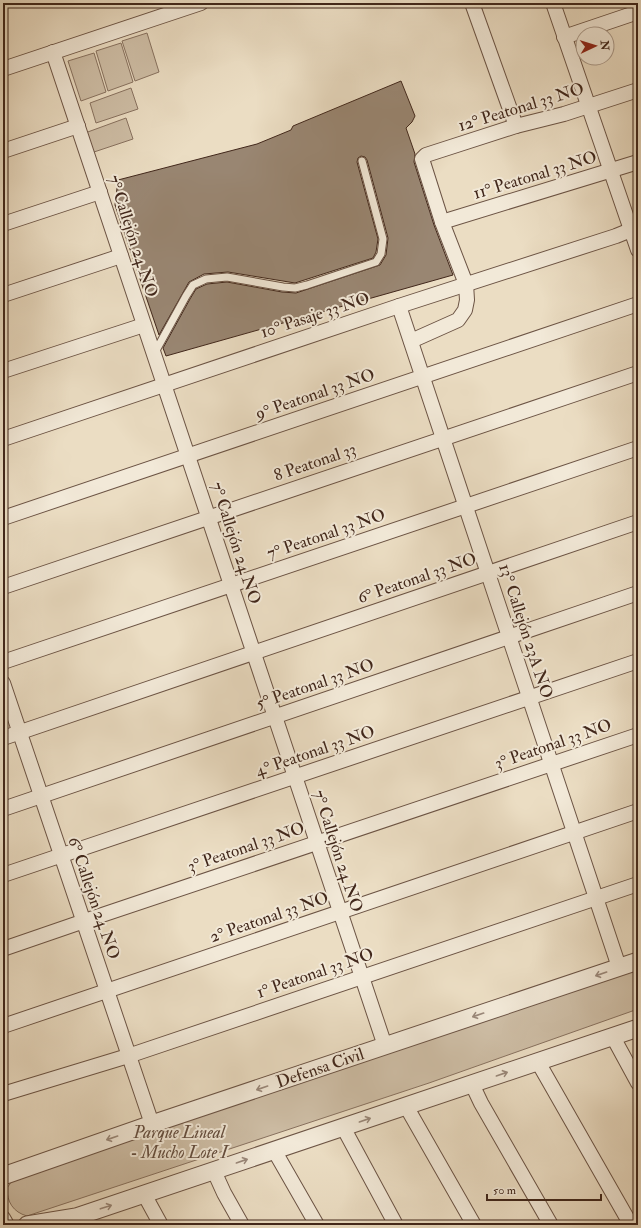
<svg xmlns="http://www.w3.org/2000/svg" width="641" height="1228" font-family="'IM FELL Double Pica',serif">
<style>
.green{fill:#cebea6;stroke:#887260}
.building{fill:#998672;stroke:#41271b}
.lines{fill:none;stroke-linecap:round;stroke-linejoin:round}
.service-casing{stroke:#6c5445;stroke-width:9}
.minor-casing{stroke:#6c5445;stroke-width:16}
.tertiary-casing{stroke:#6c5445;stroke-width:19}
.service{stroke:#f2e9d8;stroke-width:7}
.minor{stroke:#f2e9d8;stroke-width:14}
.tertiary{stroke:#f2e9d8;stroke-width:17}
.oneway{stroke:#9a887a}
.labels{text-anchor:middle;dominant-baseline:central;stroke-width:4;stroke-linejoin:round;paint-order:stroke}
.street-label{font-size:17px;fill:#41271b;stroke:#f2e9d8}
.park-label{font-size:17px;font-style:italic;fill:#644d3e;stroke:#f2e9d8}
</style>
<rect width="100%" height="100%" fill="#ebddc3"/>
<filter id="stains"><feTurbulence type="fractalNoise" baseFrequency=".005" numOctaves="4"/><feColorMatrix values="0 0 0 0 .2 0 0 0 0 .09 0 0 0 0 .02 0 0 0 .5 -.17"/></filter>
<radialGradient id="worn" r=".72"><stop offset=".6" stop-color="#630" stop-opacity="0"/><stop offset="1" stop-color="#630" stop-opacity=".3"/></radialGradient>
<!-- green -->
<g class="green">
<path d="M147,33L159,72L135,81L122,41Z"/>
<path d="M121,43L133,82L108,91L96,51Z"/>
<path d="M94,53L106,92L81,101L68,61Z"/>
<path d="M131,88L138,109L96,123L90,103Z"/>
<path d="M126,118L133,139L91,153L85,133Z"/>
<path d="M638,967V1009L429,1083L27,1216C13,1212 7,1202 7,1188L15,1177Z"/>
</g>
<!-- building -->
<path class="building" d="M401,81L415,116L412,122L406,128L415,154L414,162L434,225L453,275L166,356L163,348L190,299L196,289L207,284L227,282L282,292L296,293L380,265L386,255L388,238L367,160L365,157L361,156L358,158L357,162L378,239L376,252L373,258L295,283L228,272L204,274L189,282L159,335L115,205L118,180L257,144L291,130L293,126Z"/>
<g class="lines">
<!-- service casing -->
<g class="service-casing">
<path id="service" d="M154,354L186,296L193,285L206,279L227,277L283,287L295,288L307,285L376,262L381,254L383,239L362,161"/>
</g>
<!-- minor casing -->
<g class="minor-casing">
<g id="minor">
<path d="M472,3L516,126"/>
<path d="M553,3L638,250"/>
<path d="M564,37L638,12"/>
<path d="M53,52L385,1046"/>
<path d="M3,69L201,3"/>
<path d="M3,151L78,126"/>
<path d="M442,222L638,162"/>
<path d="M3,224L100,192"/>
<path d="M3,295L121,256"/>
<path d="M399,306L619,967"/>
<path d="M411,341L458,320L465,310L467,300L466,284L442,222L422,159L426,155L516,126L564,114L638,90"/>
<path d="M3,371L144,325"/>
<path d="M3,439L399,306L616,236L638,227"/>
<path d="M3,518L638,304"/>
<path d="M3,587L638,373"/>
<path d="M3,662L638,448"/>
<path d="M3,683L152,1124"/>
<path d="M3,738L638,522"/>
<path d="M3,809L638,593"/>
<path d="M3,875L638,661"/>
<path d="M3,949L96,917L638,735"/>
<path d="M3,1026L638,811"/>
<path d="M613,1037L638,1083"/>
<path d="M538,1062L631,1225"/>
<path d="M472,1084L481,1103L551,1225"/>
<path d="M3,1094L128,1056L638,884"/>
<path d="M406,1106L474,1225"/>
<path d="M343,1127L396,1225"/>
<path d="M274,1150L317,1225"/>
<path d="M214,1171L224,1193L242,1225"/>
<path d="M144,1194L161,1225"/>
<path d="M3,1218L7,1225"/>
</g>
</g>
<!-- tertiary casing -->
<g class="tertiary-casing">
<g id="tertiary">
<path d="M3,1176L152,1124L638,961"/>
<path d="M27,1225L76,1217L638,1028"/>
</g>
</g>
<!-- service -->
<use href="#service" class="service"/>
<!-- minor -->
<use href="#minor" class="minor"/>
<!-- tertiary -->
<use href="#tertiary" class="tertiary"/>
</g>
<!-- one-way arrows -->
<defs><path id="oneway-shaft" d="M-6 0H5M1.5-3L5.5 0L1.5 3" fill="none" stroke-width="1.6" stroke-linecap="round" stroke-linejoin="round"/></defs>
<g class="oneway">
<use href="#oneway-shaft" transform="translate(601 974) rotate(161)"/>
<use href="#oneway-shaft" transform="translate(478 1015) rotate(161)"/>
<use href="#oneway-shaft" transform="translate(502 1074) rotate(-19)"/>
<use href="#oneway-shaft" transform="translate(262 1088) rotate(161)"/>
<use href="#oneway-shaft" transform="translate(365 1120) rotate(-19)"/>
<use href="#oneway-shaft" transform="translate(112 1138) rotate(161)"/>
<use href="#oneway-shaft" transform="translate(242 1161) rotate(-19)"/>
<use href="#oneway-shaft" transform="translate(106 1207) rotate(-18)"/>
</g>
<g class="labels">
<!-- street labels -->
<g class="street-label">
<text transform="translate(521 107) rotate(-17)">12° Peatonal 33 NO</text>
<text transform="translate(535 175) rotate(-17)">11° Peatonal 33 NO</text>
<text transform="translate(133 236) rotate(72)">7° Callejón 24 NO</text>
<text transform="translate(315 315) rotate(-18)">10° Pasaje 33 NO</text>
<text transform="translate(315 394) rotate(-19)">9° Peatonal 33 NO</text>
<text transform="translate(315 462) rotate(-19)">8 Peatonal 33</text>
<text transform="translate(326 534) rotate(-19)">7° Peatonal 33 NO</text>
<text transform="translate(236 543) rotate(72)">7° Callejón 24 NO</text>
<text transform="translate(417 578) rotate(-19)">6° Peatonal 33 NO</text>
<text transform="translate(526 631) rotate(72)">13° Callejón 23A NO</text>
<text transform="translate(315 684) rotate(-19)">5° Peatonal 33 NO</text>
<text transform="translate(553 744) rotate(-19)">3° Peatonal 33 NO</text>
<text transform="translate(315 751) rotate(-19)">4° Peatonal 33 NO</text>
<text transform="translate(246 847) rotate(-19)">3° Peatonal 33 NO</text>
<text transform="translate(338 851) rotate(72)">7° Callejón 24 NO</text>
<text transform="translate(94 898) rotate(71)">6° Callejón 24 NO</text>
<text transform="translate(269 917) rotate(-19)">2° Peatonal 33 NO</text>
<text transform="translate(315 973) rotate(-19)">1° Peatonal 33 NO</text>
<text transform="translate(320 1068) rotate(-19)">Defensa Civil</text>
</g>
<!-- park labels -->
<g class="park-label">
<text x="179" y="1132">Parque Lineal<tspan x="179" dy="20">- Mucho Lote I</tspan></text>
</g>
</g>
<!-- margin -->
<rect width="641" height="1228" fill="none" stroke="#ebddc3" stroke-width="16"/>
<rect x="4" y="4" width="633" height="1220" fill="none" stroke="#41271b" stroke-width="2"/>
<rect x="8" y="8" width="625" height="1212" fill="none" stroke="#41271b"/>
<!-- north arrow -->
<g transform="translate(595 46) rotate(86)"><circle r="19" fill="#f2e9d8" stroke="#ab9b8c"/>
<path d="M0-3L7 15L0 10L-7 15Z" fill="#8f2418"/>
<text y="-6" font-size="11" font-weight="bold" text-anchor="middle" fill="#41271b">N</text>
</g>
<!-- scale -->
<path d="M487 1194v6h114v-6" fill="none" stroke="#41271b" stroke-width="2"/>
<text x="493" y="1194" font-size="12" fill="#41271b" stroke="#f2e9d8" stroke-width="3" paint-order="stroke">50 m</text>
<rect width="100%" height="100%" filter="url(#stains)"/>
<rect width="100%" height="100%" fill="url(#worn)"/>
</svg>
